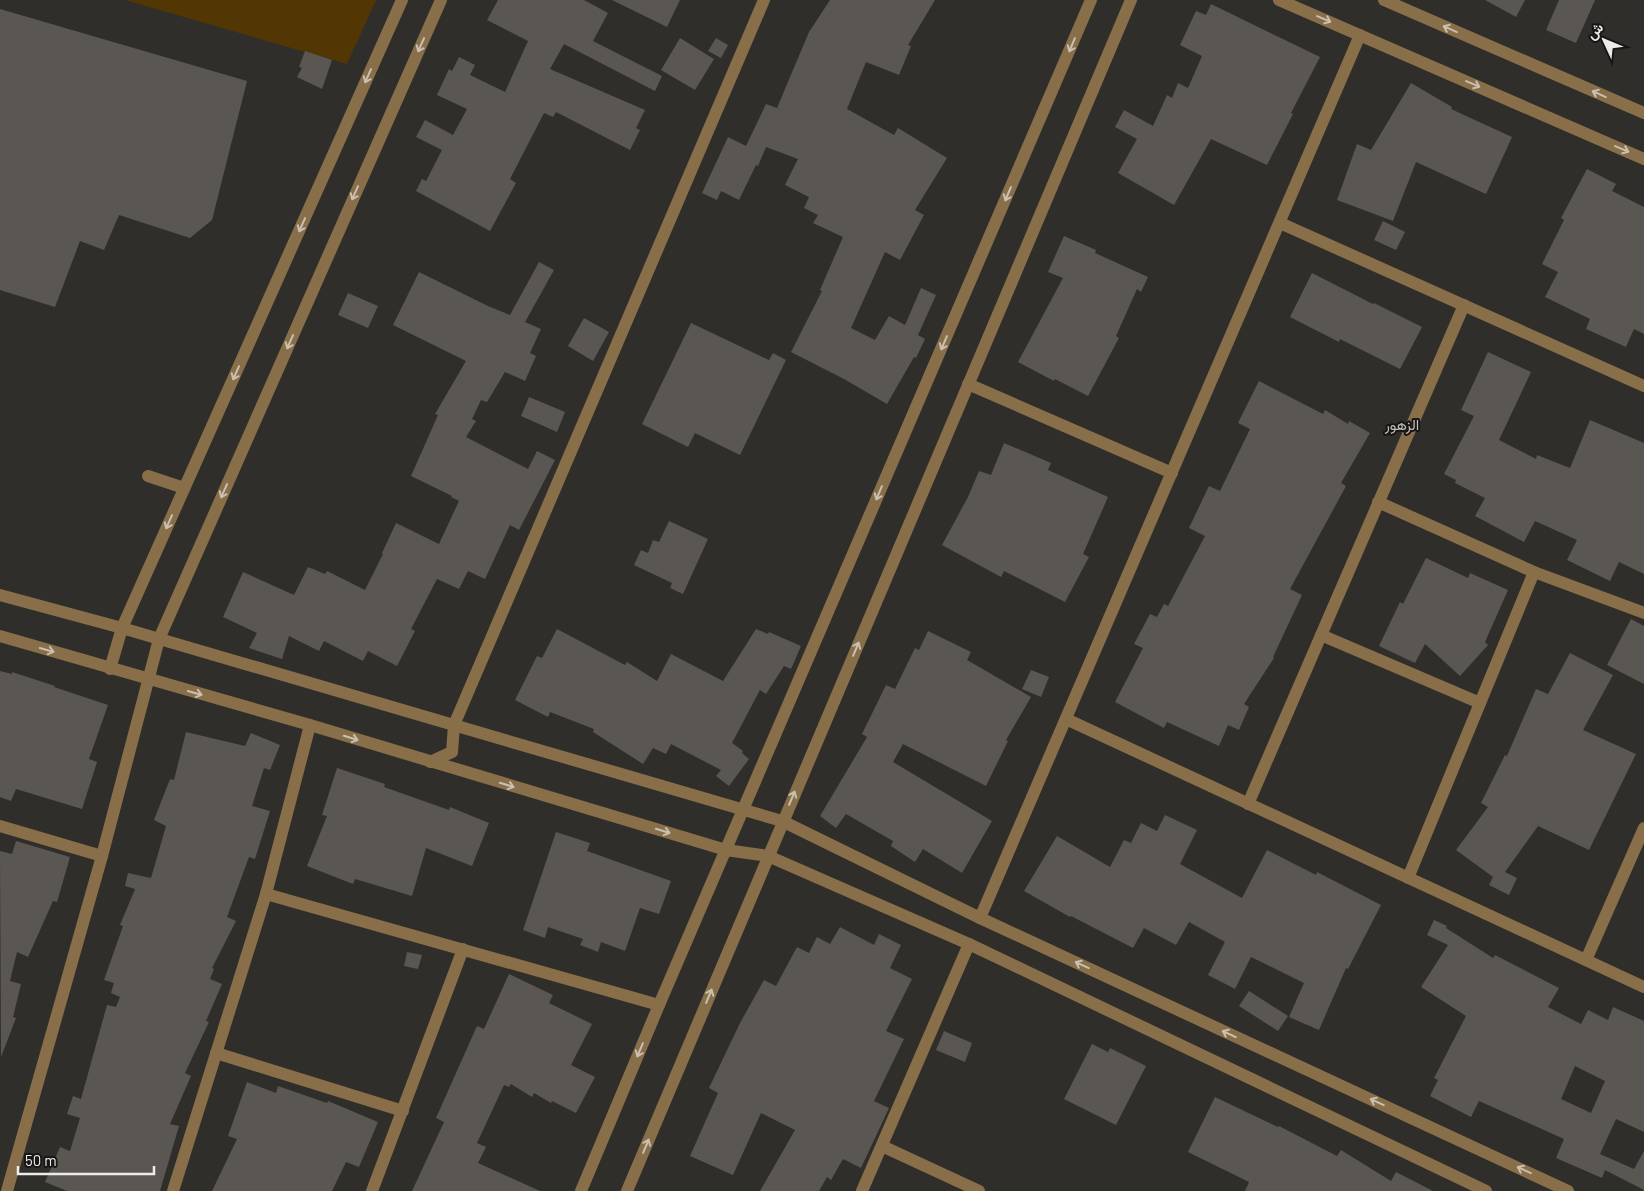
<svg xmlns="http://www.w3.org/2000/svg" width="1644" height="1191" font-family="Barlow,Vazirmatn,sans-serif">
<style>
.green{fill:#523704}
.building{fill:#5a5753;fill-rule:evenodd}
.lines{fill:none;stroke-linecap:round;stroke-linejoin:round}
.minor{stroke:#886f49;stroke-width:12}
.oneway{stroke:#cac0b1}
.labels{text-anchor:middle;dominant-baseline:central;stroke-width:4;stroke-linejoin:round;paint-order:stroke}
.neighbourhood-label{font-size:15px;fill:#c4c1bc;stroke:#171614}
</style>
<rect width="100%" height="100%" fill="#302e2a"/>
<!-- green -->
<path class="green" d="M125,0H376L347,64Z"/>
<!-- building -->
<g class="building">
<path d="M498,0H584L608,13L593,41L662,76L655,91L564,44L550,69L645,110L636,128L640,130L630,150L556,112L553,117L544,113L510,179L516,183L490,231L416,191L422,179L426,181L442,150L416,137L425,120L453,135L467,109L437,95L449,69L452,71L459,57L475,65L470,75L505,92L528,41L487,20Z"/>
<path d="M612,0H680L667,27Z"/>
<path d="M830,0H935L908,45L911,46L899,75L866,62L847,109L894,135L898,128L947,158L915,210L924,215L900,260L885,252L851,328L875,340L889,316L905,325L921,288L936,295L918,335L925,339L916,358L914,357L887,404L844,379L791,352L822,291L820,290L843,237L813,223L818,215L804,208L809,197L785,185L798,159L766,147L758,166L756,165L739,200L721,191L717,200L702,193L728,137L746,146L766,104L777,108L809,32Z"/>
<path d="M1485,0H1525L1516,17Z"/>
<path d="M1559,0H1595L1576,43L1546,30Z"/>
<path d="M1211,4L1320,57L1291,113L1293,114L1267,165L1211,139L1174,205L1118,173L1137,139L1115,127L1124,110L1153,126L1167,95L1172,98L1178,83L1188,88L1202,56L1180,45L1196,11L1206,15Z"/>
<path d="M0,9L247,81L212,220L190,238L119,215L104,250L80,241L55,307L0,290Z"/>
<path d="M680,38L714,59L695,90L661,70Z"/>
<path d="M716,38L728,45L721,58L708,51Z"/>
<path d="M305,51L332,60L322,89L297,77L302,68L299,67Z"/>
<path d="M1411,83L1452,107L1451,109L1512,137L1486,194L1416,162L1393,221L1337,200L1357,144L1371,150Z"/>
<path d="M1587,169L1616,184L1612,191L1644,207V334L1634,329L1626,347L1586,329L1590,319L1545,297L1558,272L1542,264L1564,220L1561,218Z"/>
<path d="M1383,221L1405,232L1396,250L1374,240Z"/>
<path d="M1064,236L1096,250L1095,253L1148,277L1141,292L1137,289L1116,336L1119,338L1088,396L1055,379L1054,381L1018,362L1063,278L1048,272Z"/>
<path d="M539,262L554,270L525,322L541,329L530,353L536,356L525,381L505,372L487,402L481,400L472,419L476,421L466,437L528,469L537,451L555,460L519,530L510,525L485,579L468,571L459,589L437,579L411,629L415,631L397,666L368,651L363,661L324,641L319,651L289,636L282,659L249,648L257,633L223,617L243,572L294,595L308,567L325,574L327,571L365,590L383,554L382,553L396,523L439,544L459,501L451,497L452,496L411,476L438,415L435,414L466,361L393,325L419,272L488,306L510,315Z"/>
<path d="M1312,273L1373,304L1374,303L1422,327L1400,369L1340,339L1339,342L1290,317Z"/>
<path d="M348,293L378,306L368,328L338,315Z"/>
<path d="M584,318L609,332L593,361L568,346Z"/>
<path d="M691,323L769,360L773,353L786,360L740,455L695,433L688,447L642,424Z"/>
<path d="M1488,352L1531,372L1499,440L1536,459L1537,455L1570,468L1590,420L1644,443V574L1619,562L1610,581L1567,560L1577,540L1535,521L1524,542L1475,516L1485,498L1455,483L1456,480L1444,474L1474,416L1461,410Z"/>
<path d="M1259,381L1323,414L1325,410L1348,424L1349,421L1370,433L1341,483L1346,486L1290,589L1302,595L1273,657L1274,658L1244,704L1249,707L1239,730L1228,725L1219,746L1167,722L1164,728L1115,702L1143,648L1134,644L1150,614L1157,617L1164,604L1168,606L1205,536L1189,528L1209,486L1220,491L1250,429L1238,423Z"/>
<path d="M529,397L565,412L557,432L521,416Z"/>
<path d="M1004,443L1051,463L1048,470L1108,497L1083,554L1089,557L1065,602L1004,571L1001,577L942,545L968,497L979,471L991,475Z"/>
<path d="M669,521L708,539L683,594L670,588L672,583L634,565L641,550L648,553L653,540L659,542Z"/>
<path d="M1426,558L1468,578L1470,573L1508,590L1485,642L1488,645L1460,676L1425,644L1415,663L1379,646L1400,602L1403,604Z"/>
<path d="M1631,619L1644,626V684L1607,665Z"/>
<path d="M557,629L625,665L627,662L657,681L671,654L723,681L756,629L768,634L769,632L801,646L791,669L784,666L766,694L760,690L732,743L743,751L742,753L749,759L729,786L716,776L721,770L671,744L666,754L653,748L643,764L593,732L594,729L550,712L548,717L515,700L537,656L542,658Z"/>
<path d="M928,631L971,652L967,660L1031,697L1006,740L1008,741L986,786L903,744L893,762L992,821L962,873L923,849L915,862L891,846L893,841L846,814L836,828L820,816L867,737L862,734L886,685L895,689L915,648L919,650Z"/>
<path d="M1570,653L1613,675L1583,730L1636,754L1589,850L1538,826L1505,872L1517,878L1509,895L1489,885L1493,877L1456,850L1488,807L1481,803L1505,755L1507,756L1536,689L1548,694Z"/>
<path d="M1031,670L1049,677L1041,697L1022,689Z"/>
<path d="M0,671L12,674V672L55,686L54,687L108,705L89,759L97,762L82,809L16,789L11,801L0,797Z"/>
<path d="M186,732L245,746L251,733L280,745L270,770L264,768L252,806L270,811L255,859L249,857L227,917L236,921L212,968L214,969L210,979L222,984L206,1021L209,1022L185,1073L191,1076L170,1124L179,1126L160,1191H67L45,1182L60,1147L70,1151L80,1118L67,1114L73,1096L81,1099L107,1005L116,1007L120,997L111,993L114,983L104,980L123,926L120,925L135,889L125,886L128,873L151,878L166,826L154,820L170,779L174,780Z"/>
<path d="M337,768L385,784L384,787L449,810L450,807L489,823L472,866L426,848L412,896L355,879L353,884L307,866L327,816L322,815Z"/>
<path d="M1165,815L1197,830L1180,864L1242,898L1267,850L1316,875L1317,872L1381,905L1348,969L1346,968L1319,1030L1289,1017L1304,983L1251,957L1235,989L1208,975L1225,942L1189,922L1176,945L1144,928L1133,948L1071,916L1070,917L1024,891L1057,836L1110,867L1124,840L1131,843L1141,823L1157,831Z"/>
<path d="M556,832L590,843L587,851L671,881L659,914L640,908L625,951L601,942L598,952L580,945L583,939L548,927L545,938L523,930Z"/>
<path d="M16,841L70,857L57,902L53,901L28,957L17,952L10,981L21,984L13,1017L16,1018L1,1057L0,851L12,854Z"/>
<path d="M1434,920L1447,926L1446,928L1493,958L1495,955L1559,988L1548,1007L1581,1024L1588,1010L1608,1020L1613,1007L1644,1021V1132L1616,1119L1600,1154L1634,1169L1644,1151V1190L1605,1170L1602,1178L1556,1158L1564,1139L1479,1101L1471,1117L1430,1096L1438,1080L1434,1078L1466,1016L1421,987L1448,945L1427,935ZM1575,1066L1605,1081L1591,1113L1561,1099Z"/>
<path d="M840,927L874,945L879,934L901,945L890,968L912,979L886,1031L904,1039L874,1101L889,1108L861,1168L843,1159L831,1180L827,1177L819,1191H760L795,1130L761,1113L733,1175L690,1156L718,1093L709,1088L740,1023L764,980L776,986L797,947L809,953L817,937L830,944Z"/>
<path d="M407,952L422,955L418,969L404,966Z"/>
<path d="M509,974L553,995L549,1003L592,1024L571,1065L595,1077L576,1113L552,1101L551,1103L534,1093L532,1097L511,1084L509,1087L504,1085L477,1143L486,1147L478,1163L540,1191H412L444,1122L436,1118L477,1026L484,1029Z"/>
<path d="M1249,991L1288,1016L1278,1031L1239,1006Z"/>
<path d="M944,1031L972,1043L965,1062L936,1050Z"/>
<path d="M1092,1044L1108,1052L1110,1048L1146,1066L1116,1125L1064,1099Z"/>
<path d="M247,1082L276,1093L278,1086L327,1103L328,1101L378,1122L359,1167L346,1162L332,1191H212L237,1139L228,1136Z"/>
<path d="M1215,1097L1278,1127L1279,1126L1337,1156L1341,1150L1391,1181L1396,1172L1433,1191H1245L1249,1182L1188,1152Z"/>
</g>
<g class="lines">
<!-- minor -->
<g class="minor">
<path d="M1279,0L1644,159"/>
<path d="M1384,0L1644,113"/>
<path d="M1280,223L1644,386"/>
<path d="M968,384L1172,473"/>
<path d="M148,476L184,488"/>
<path d="M1378,502L1534,572L1644,613"/>
<path d="M0,595L122,628L782,821L980,918L1568,1191"/>
<path d="M1321,635L1480,703"/>
<path d="M0,636L310,725L726,850L768,856L969,944L1486,1191"/>
<path d="M110,669L122,628L402,0"/>
<path d="M1066,719L1644,987"/>
<path d="M430,762L452,752L454,725L764,0"/>
<path d="M1248,804L1464,305"/>
<path d="M0,826L102,856"/>
<path d="M1408,878L1534,572"/>
<path d="M266,894L659,1005"/>
<path d="M980,918L1360,35"/>
<path d="M1586,960L1644,828"/>
<path d="M216,1053L403,1111"/>
<path d="M882,1146L979,1191"/>
<path d="M7,1191L102,856L159,639L441,0"/>
<path d="M173,1191L266,894L310,725"/>
<path d="M372,1191L463,949"/>
<path d="M581,1191L659,1005L1091,0"/>
<path d="M627,1191L1131,0"/>
<path d="M862,1191L969,944"/>
</g>
</g>
<!-- one-way arrows -->
<defs><path id="oneway-shaft" d="M-6 0H5M1.5-3L5.5 0L1.5 3" fill="none" stroke-width="1.6" stroke-linecap="round" stroke-linejoin="round" transform="scale(1.25)"/></defs>
<g class="oneway">
<use href="#oneway-shaft" transform="translate(1324 19) rotate(23)"/>
<use href="#oneway-shaft" transform="translate(1450 29) rotate(-156)"/>
<use href="#oneway-shaft" transform="translate(421 45) rotate(114)"/>
<use href="#oneway-shaft" transform="translate(1072 45) rotate(113)"/>
<use href="#oneway-shaft" transform="translate(368 76) rotate(114)"/>
<use href="#oneway-shaft" transform="translate(1473 84) rotate(23)"/>
<use href="#oneway-shaft" transform="translate(1599 94) rotate(-156)"/>
<use href="#oneway-shaft" transform="translate(1622 149) rotate(23)"/>
<use href="#oneway-shaft" transform="translate(355 193) rotate(114)"/>
<use href="#oneway-shaft" transform="translate(1008 194) rotate(113)"/>
<use href="#oneway-shaft" transform="translate(302 225) rotate(114)"/>
<use href="#oneway-shaft" transform="translate(290 342) rotate(114)"/>
<use href="#oneway-shaft" transform="translate(944 343) rotate(113)"/>
<use href="#oneway-shaft" transform="translate(236 373) rotate(114)"/>
<use href="#oneway-shaft" transform="translate(224 491) rotate(114)"/>
<use href="#oneway-shaft" transform="translate(879 493) rotate(113)"/>
<use href="#oneway-shaft" transform="translate(169 522) rotate(114)"/>
<use href="#oneway-shaft" transform="translate(856 649) rotate(-67)"/>
<use href="#oneway-shaft" transform="translate(47 650) rotate(16)"/>
<use href="#oneway-shaft" transform="translate(195 693) rotate(16)"/>
<use href="#oneway-shaft" transform="translate(351 738) rotate(17)"/>
<use href="#oneway-shaft" transform="translate(507 785) rotate(17)"/>
<use href="#oneway-shaft" transform="translate(792 798) rotate(-67)"/>
<use href="#oneway-shaft" transform="translate(663 831) rotate(17)"/>
<use href="#oneway-shaft" transform="translate(1082 965) rotate(-155)"/>
<use href="#oneway-shaft" transform="translate(709 996) rotate(-67)"/>
<use href="#oneway-shaft" transform="translate(1229 1034) rotate(-155)"/>
<use href="#oneway-shaft" transform="translate(640 1050) rotate(113)"/>
<use href="#oneway-shaft" transform="translate(1377 1102) rotate(-155)"/>
<use href="#oneway-shaft" transform="translate(646 1146) rotate(-67)"/>
<use href="#oneway-shaft" transform="translate(1524 1170) rotate(-155)"/>
</g>
<g class="labels">
<!-- neighbourhood labels -->
<g class="neighbourhood-label">
<text x="1402" y="424">الزهور</text>
</g>
</g>
<!-- north arrow -->
<g transform="translate(1604 40) rotate(314)" stroke="#171614" stroke-width="4" paint-order="stroke">
<path d="M0-4L9 19L0 12L-9 19Z" fill="#edebe9"/>
<text y="-8" font-size="14" font-weight="bold" text-anchor="middle" fill="#edebe9">ش</text>
</g>
<!-- scale -->
<path d="M18 1166v8h136v-8" fill="none" stroke="#edebe9" stroke-width="2.5"/>
<text x="25" y="1166" font-size="15" fill="#edebe9" stroke="#171614" stroke-width="4" paint-order="stroke">50 m</text>
</svg>
